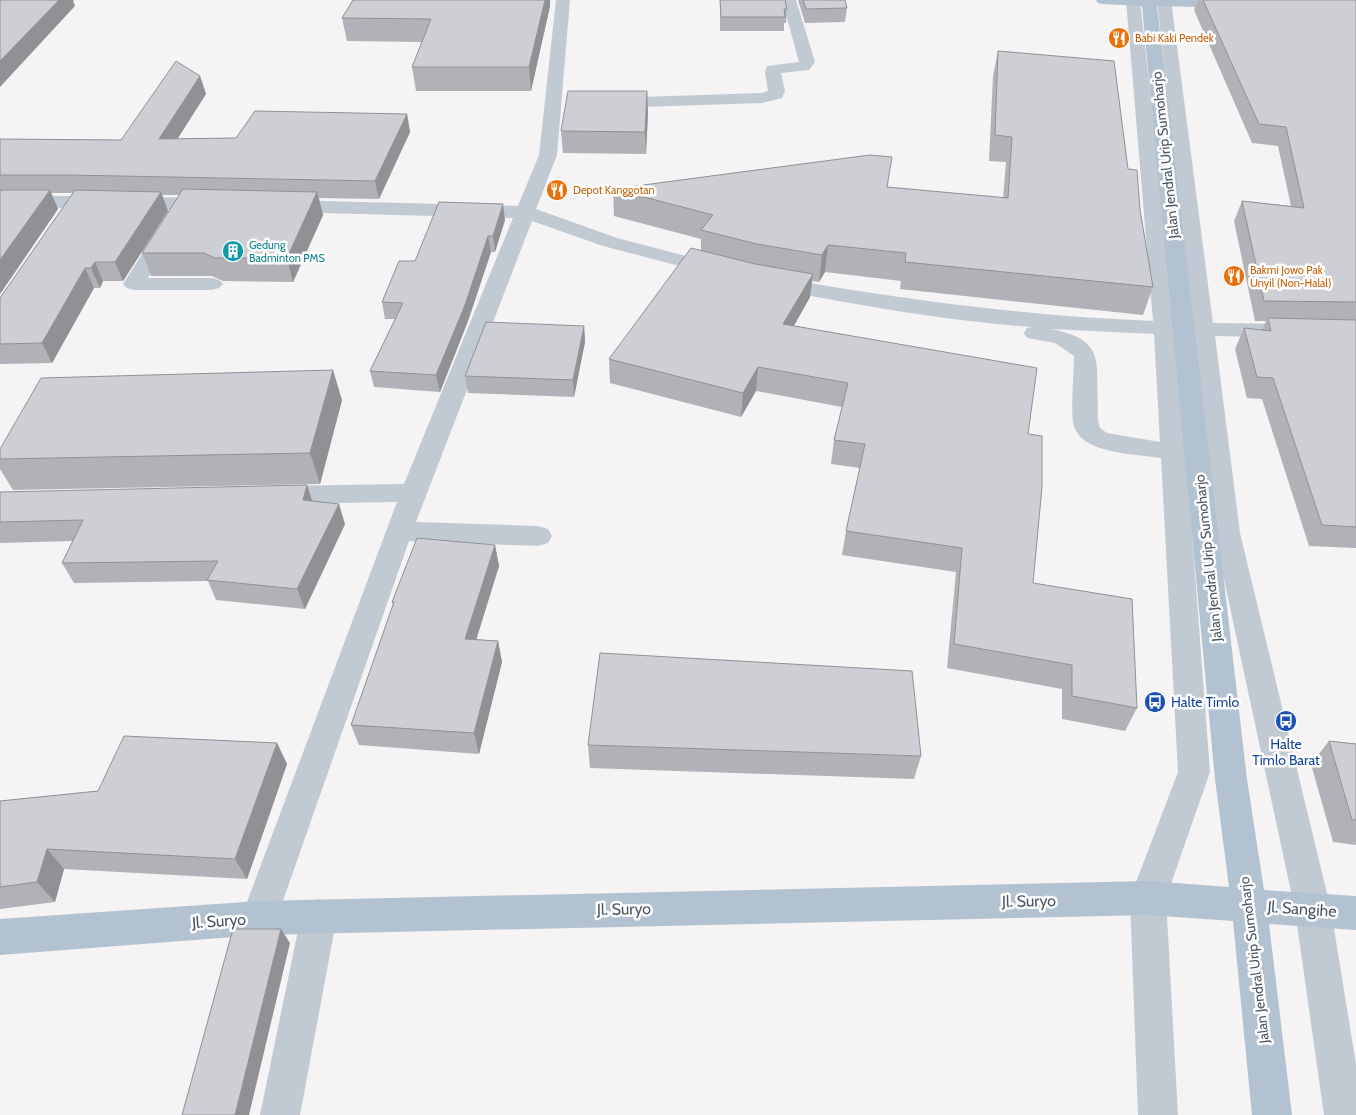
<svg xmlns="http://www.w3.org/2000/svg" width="1356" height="1115" font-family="Cabin,sans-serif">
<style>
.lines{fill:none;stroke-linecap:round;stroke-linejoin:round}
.minor{fill:#c1cad2;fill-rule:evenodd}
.major{fill:#b3c2d1;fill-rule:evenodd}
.wall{fill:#b0b2b7}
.shaded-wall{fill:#909195}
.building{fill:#cdcfd5;stroke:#909195}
.labels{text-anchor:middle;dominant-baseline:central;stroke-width:5;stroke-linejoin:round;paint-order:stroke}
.far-food-label{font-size:11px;fill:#c56008;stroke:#fff;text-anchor:start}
.far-culture-label{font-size:11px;fill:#0d838f;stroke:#fff;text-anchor:start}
.street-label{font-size:14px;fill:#4a5661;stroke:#fff}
.transit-label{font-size:14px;fill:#164399;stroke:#fff;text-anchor:start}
.near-street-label{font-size:16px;fill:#4a5661;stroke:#fff}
</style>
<rect width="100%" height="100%" fill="#f5f3f3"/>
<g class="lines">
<!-- minor -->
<g class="minor">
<path d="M556,0H570L557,155L536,209L617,238L724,266L727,270L724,274L717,276L710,274L603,246L532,221L416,522L538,526L548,529L552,536L548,543L538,546L409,541L277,918L272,930L259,935L246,930L241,918L397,502L274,504L265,501L261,495L265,489L274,486L404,484L513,218L284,212L277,210L274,206L277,202L284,200L518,206L539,155Z"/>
<path d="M782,0H796L815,62L809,70L781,73L785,91L782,98L762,103L611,108L605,107L603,103L605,99L611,98L761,93L768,91L765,72L767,66L799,62Z"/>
<path d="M1126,0H1140L1175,321L1191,322L1157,0H1171L1213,323L1356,325V339L1215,336L1240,533L1331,910L1356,1064V1115H1324L1295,910L1214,533L1192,335H1177L1210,772L1166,898L1178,1115H1138L1130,898L1178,772L1161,458C1136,454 1082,454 1074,426C1070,413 1074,372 1074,356L1055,343L1027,338L1024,333L1027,328L1032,327C945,321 859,305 774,289L767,287L763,283L767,279L774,277C900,299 1025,316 1153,321ZM1051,329L1154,334L1160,442L1107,433L1100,428C1097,421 1098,412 1098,404C1096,359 1105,340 1051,329Z"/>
<path d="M0,195L211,198L218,200L221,204L218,208L211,210L0,207Z"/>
<path d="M166,226L173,228L176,232L148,278H212L219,280L223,284L219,288L212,290H134L127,288L123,284L156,232L159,228Z"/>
<path d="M319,899L332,904L337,916L300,1115H260L301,916L306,904Z"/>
</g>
<!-- major -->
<path class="major" d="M1096,0H1237L1242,4L1240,7L1235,8L1157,6L1247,779L1264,890L1356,896V930L1269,924L1292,1115H1252L1233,921L1148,915L259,935L0,955V919L259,901L1148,881L1229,887L1215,779L1142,6L1103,4L1098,3Z"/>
</g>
<!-- wall -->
<g class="wall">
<path d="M720,0H785L787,9L786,23H784V31H720Z"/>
<path d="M798,0H845L847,8L845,22L805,23Z"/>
<path d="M1198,0H1356V548L1309,546L1262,399L1247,398L1235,349L1244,328L1262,330L1266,321H1255L1234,221L1242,201L1291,206L1278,146L1252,143L1194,10Z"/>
<path d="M550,6L531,91H416L412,67L422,42L347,41L342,18Z"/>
<path d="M998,51L1128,169L1140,210L1153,287L1143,315L900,289L901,281L825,272L819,282L812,281L810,297L794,326L1028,434L1033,583L1137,708L1125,731L1062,719V689L947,668L956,572L842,555L846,531L860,468L831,464L834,440L842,407L756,391L741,417L610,383L609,359L701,250V239L614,216L613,189L887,187L1003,198L1006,162L989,161L993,76Z"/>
<path d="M200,76L206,94L177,139L236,138L407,114L410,132L379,199L319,198L323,215L293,282L223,281L212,276H151L142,253L179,195H162L168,211L123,281H103L100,288H94L52,363L0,364V298L73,193H51L58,209L0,294V139L121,140Z"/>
<path d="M647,91L648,113L646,154L563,153L561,131Z"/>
<path d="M505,220L495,252H491L468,321L440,392L374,387L370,371L395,319H385L382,302L415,261Z"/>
<path d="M584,326L585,342L574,397L468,393L465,376Z"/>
<path d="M342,400L320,484L13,490L0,469V459Z"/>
<path d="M0,492L313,501L345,524L305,609L216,600L208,581L74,583L62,563L73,541L0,543Z"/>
<path d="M495,545L499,566L476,639L498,641L502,662L479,754L359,745L351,725L393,606L392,602Z"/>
<path d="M1329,741L1356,744V845L1333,842L1311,764Z"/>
<path d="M277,743L287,764L247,879L64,869L55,902L0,909V801L98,791Z"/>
<path d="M588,745L921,756L914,779L590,768Z"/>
</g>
<!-- shaded-wall -->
<g class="shaded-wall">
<path d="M59,0H74L73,1L75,6L0,87V61Z"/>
<path d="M545,0H550V6L531,91L529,67Z"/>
<path d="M200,76L206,94L166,157L159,139Z"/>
<path d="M647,91L648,113L646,154L645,132Z"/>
<path d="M407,114L410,132L379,199L375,181Z"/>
<path d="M50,190L58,209L0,294V260Z"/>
<path d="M161,192L168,211L123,281L115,262Z"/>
<path d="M317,192L323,215L293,282L287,258Z"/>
<path d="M503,204L505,220L495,252L493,236Z"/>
<path d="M488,236L491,252L468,321L440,392L436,375Z"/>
<path d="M828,245L825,272L819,282L822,255Z"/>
<path d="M95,262L103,281L100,288L91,268Z"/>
<path d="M85,268L94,288L52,363L42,343Z"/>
<path d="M813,274L810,297L781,348L783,324Z"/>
<path d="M584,326L585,342L574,397L573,380Z"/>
<path d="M758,367L756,391L741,417L743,393Z"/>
<path d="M333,370L342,400L320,484L310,453Z"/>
<path d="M307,485L314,506L303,500Z"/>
<path d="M339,504L345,524L305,609L297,589Z"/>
<path d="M495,545L499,566L470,660L465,639Z"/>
<path d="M498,641L502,662L479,754L474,733Z"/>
<path d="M277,743L287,764L247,879L235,859Z"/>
<path d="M47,849L64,869L55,902L37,882Z"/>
<path d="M281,929L290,943L249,1115H235Z"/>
</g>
<!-- building -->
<g class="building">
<path d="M0,0H59L0,61Z"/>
<path d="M353,0H545L529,67H412L431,19L342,18Z"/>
<path d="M720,0H785L787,9H784L785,17H721Z"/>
<path d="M803,0H845L847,8L806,9Z"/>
<path d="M1203,0H1356V302L1264,301L1242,201L1304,208L1286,127L1259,124Z"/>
<path d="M998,51L1114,61L1128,169L1137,170L1140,210L1153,287L905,262L906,253L828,245L822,255L757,244L701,230L713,215L613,189L870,155L892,157L887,187L1008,198L1012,137L995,135Z"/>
<path d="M176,61L200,76L159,139L236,138L255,111L407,114L375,181L68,175H0V139L121,140Z"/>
<path d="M568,91H647L645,132L561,131Z"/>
<path d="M183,189L317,192L287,258H215L204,253H142Z"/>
<path d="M0,190H50L0,260Z"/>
<path d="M75,190L161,192L115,262H95L91,268H85L42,343L0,344V298Z"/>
<path d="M439,202L503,204L493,236H488L465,305L436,375L370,371L403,303L382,302L399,261H415Z"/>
<path d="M691,248L755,264L813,274L783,324L1037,368L1028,434L1042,436V487L1033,583L1132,599L1137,708L1072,696V665L954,644L962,548L846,531L865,444L834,440L848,383L758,367L743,393L609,359Z"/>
<path d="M1268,318L1356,320V527L1322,525L1273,378L1257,377L1244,328L1271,331Z"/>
<path d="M486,322L584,326L573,380L465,376Z"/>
<path d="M333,370L310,453L0,459V449L41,378Z"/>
<path d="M307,485L303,500L339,504L297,589L207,580L218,561L62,563L83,520L0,522V492Z"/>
<path d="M417,538L495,545L465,639L498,641L474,733L351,725L394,602H392Z"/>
<path d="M600,653L912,671L921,756L588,745Z"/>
<path d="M124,736L277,743L235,859L47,849L37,882L0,887V801L98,791Z"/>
<path d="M1329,741L1356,744V820H1352Z"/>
<path d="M233,929H281L235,1115H182Z"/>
</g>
<!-- icons -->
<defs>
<g id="restaurant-disc" transform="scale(1.125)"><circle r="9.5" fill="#e8710a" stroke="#fff"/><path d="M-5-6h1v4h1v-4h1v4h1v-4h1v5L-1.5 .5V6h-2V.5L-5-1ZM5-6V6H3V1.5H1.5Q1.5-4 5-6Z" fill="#fff"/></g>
<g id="building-disc" transform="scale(1.125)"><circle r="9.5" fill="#0f9aa8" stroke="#fff"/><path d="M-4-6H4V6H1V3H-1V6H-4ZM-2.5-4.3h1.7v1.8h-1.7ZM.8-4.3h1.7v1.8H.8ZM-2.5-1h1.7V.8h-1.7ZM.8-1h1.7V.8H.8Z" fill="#fff"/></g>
<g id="bus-disc" transform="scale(1.125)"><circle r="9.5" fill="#1a4fb4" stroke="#fff"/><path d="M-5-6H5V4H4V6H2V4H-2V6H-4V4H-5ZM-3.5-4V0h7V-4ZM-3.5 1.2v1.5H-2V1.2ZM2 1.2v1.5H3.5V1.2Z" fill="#fff"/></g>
</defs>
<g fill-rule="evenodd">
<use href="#restaurant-disc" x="1119" y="38"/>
<use href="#restaurant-disc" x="557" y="190"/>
<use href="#building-disc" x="233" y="251"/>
<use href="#restaurant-disc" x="1234" y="276"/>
<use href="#bus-disc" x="1155" y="702"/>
<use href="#bus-disc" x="1286" y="721"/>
</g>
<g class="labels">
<!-- far-food labels -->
<g class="far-food-label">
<text x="1135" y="38">Babi Kaki Pendek</text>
<text x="573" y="190">Depot Kanggotan</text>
<text x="1250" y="270">Bakmi Jowo Pak<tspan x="1250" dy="13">Unyil (Non-Halal)</tspan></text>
</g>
<!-- far-culture labels -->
<g class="far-culture-label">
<text x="249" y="245">Gedung<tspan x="249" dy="13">Badminton PMS</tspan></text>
</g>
<!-- street labels -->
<g class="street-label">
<text transform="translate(1165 155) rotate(-96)">Jalan Jendral Urip Sumoharjo</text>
<text transform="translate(1208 558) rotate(-96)">Jalan Jendral Urip Sumoharjo</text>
<text transform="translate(1254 960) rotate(-97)">Jalan Jendral Urip Sumoharjo</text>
</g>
<!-- transit labels -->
<g class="transit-label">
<text x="1171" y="702">Halte Timlo</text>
<text x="1286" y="744" text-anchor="middle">Halte<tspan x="1286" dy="16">Timlo Barat</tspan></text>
</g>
<!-- near-street labels -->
<g class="near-street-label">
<text transform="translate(1029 901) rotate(-1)">Jl. Suryo</text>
<text transform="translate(624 909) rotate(-1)">Jl. Suryo</text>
<text transform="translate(1302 909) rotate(4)">Jl. Sangihe</text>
<text transform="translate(219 921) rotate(-4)">Jl. Suryo</text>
</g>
</g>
</svg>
